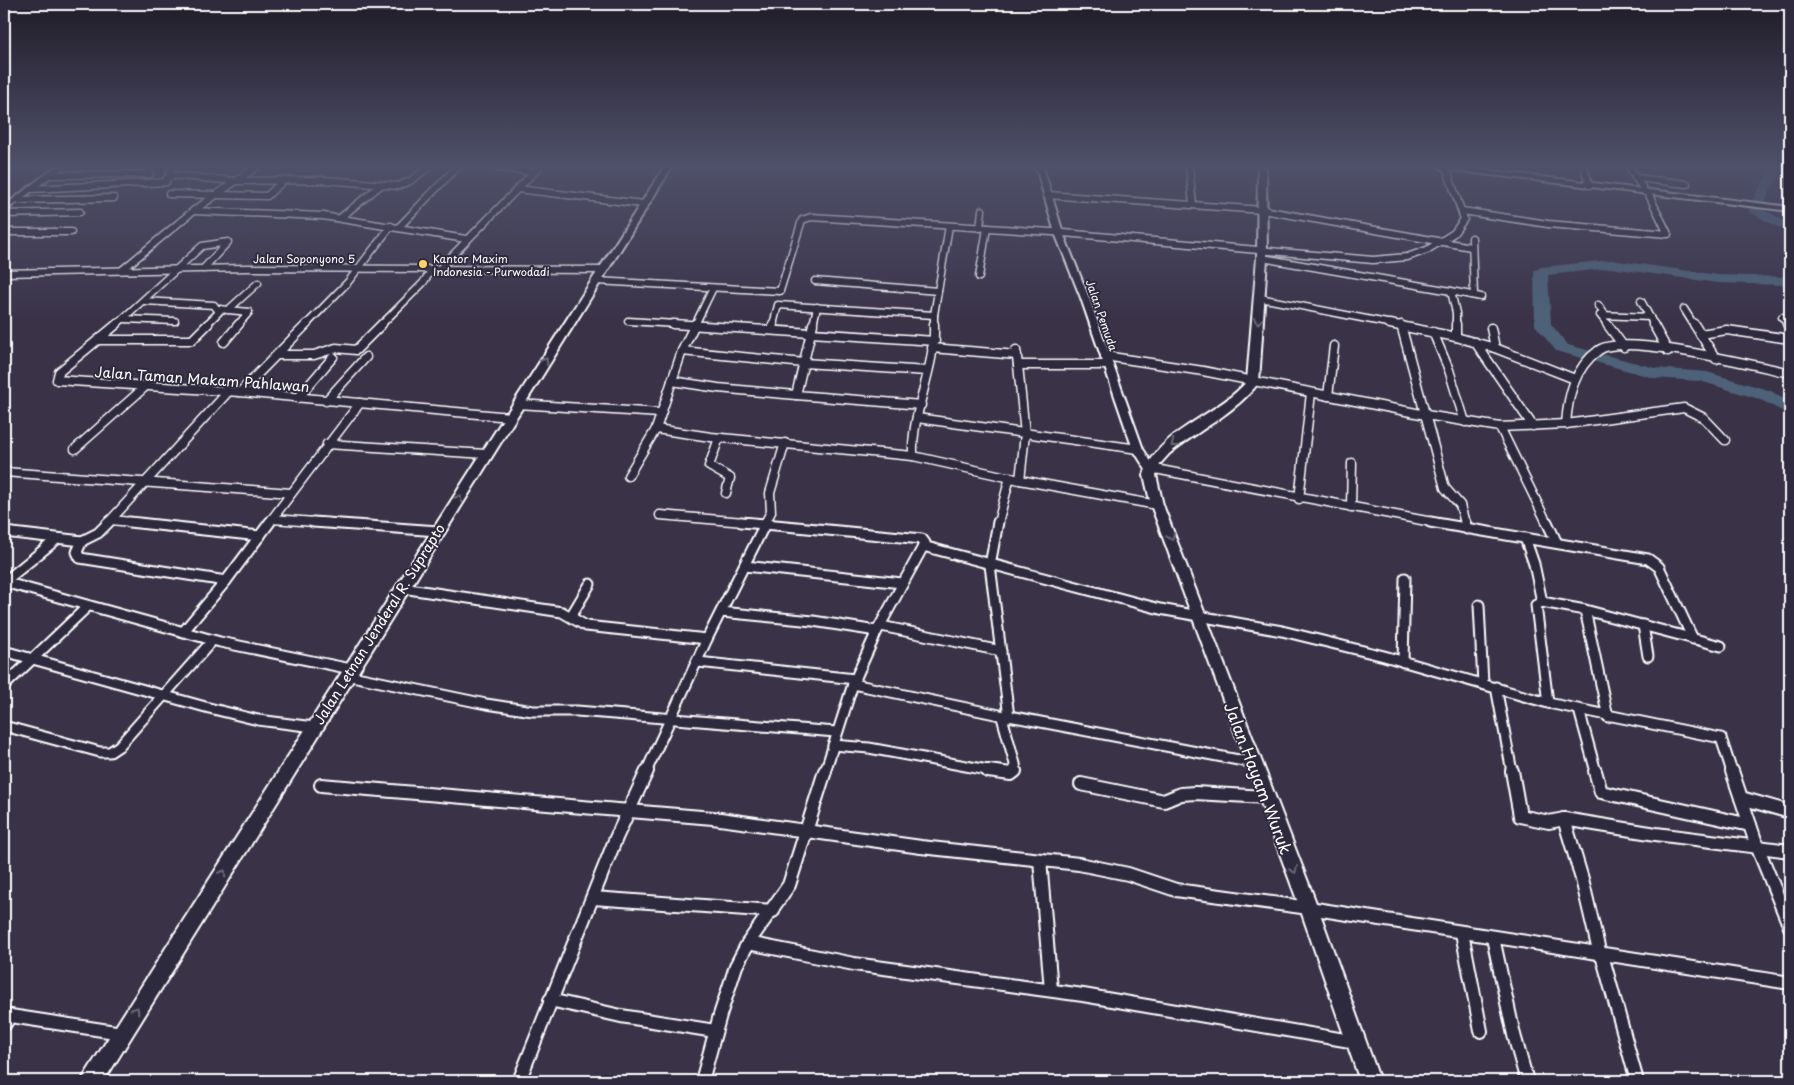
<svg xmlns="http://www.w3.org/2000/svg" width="1794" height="1085" font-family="'Playpen Sans',sans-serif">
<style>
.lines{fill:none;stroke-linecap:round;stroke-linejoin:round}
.river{fill:#4d6278;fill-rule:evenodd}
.minor-far3-casing{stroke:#fff;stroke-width:9}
.minor-far2-casing{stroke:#fff;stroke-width:11}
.minor-far1-casing{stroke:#fff;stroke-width:13}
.minor-casing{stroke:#fff;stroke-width:16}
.tertiary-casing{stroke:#fff;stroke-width:4}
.secondary-casing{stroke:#fff;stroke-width:4}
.primary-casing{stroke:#fff;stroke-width:4}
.minor-far3{stroke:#2f2a3d;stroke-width:6}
.minor-far2{stroke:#2f2a3d;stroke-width:8}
.minor-far1{stroke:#2f2a3d;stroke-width:9}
.minor{stroke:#2f2a3d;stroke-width:12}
.tertiary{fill:#2f2a3d;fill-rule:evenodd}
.secondary{fill:#2f2a3d;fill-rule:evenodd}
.primary{fill:#2f2a3d;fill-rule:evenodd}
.oneway{stroke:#6d6a77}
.poi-dot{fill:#ffd166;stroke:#2f2a3d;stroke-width:2}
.labels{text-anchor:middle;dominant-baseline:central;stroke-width:4;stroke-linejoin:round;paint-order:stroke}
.far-street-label{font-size:11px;fill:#fff;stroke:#2f2a3d}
.far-poi-label{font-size:11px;fill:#fff;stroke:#2f2a3d;text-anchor:start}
.street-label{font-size:14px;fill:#fff;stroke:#2f2a3d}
.near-street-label{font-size:16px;fill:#fff;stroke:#2f2a3d}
</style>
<rect width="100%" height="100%" fill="#3a3348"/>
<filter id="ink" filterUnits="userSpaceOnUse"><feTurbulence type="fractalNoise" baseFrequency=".02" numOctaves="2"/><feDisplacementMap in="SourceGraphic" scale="10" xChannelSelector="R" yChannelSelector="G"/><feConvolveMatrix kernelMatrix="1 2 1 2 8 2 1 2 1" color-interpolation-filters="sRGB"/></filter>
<g filter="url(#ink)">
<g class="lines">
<!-- river -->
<g class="river">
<path d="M1765,167H1778L1782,172L1770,190L1762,209L1790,224V233L1748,211L1758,190L1769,172Z"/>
<path d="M1611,260L1718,275L1790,277V285L1718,283L1611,268L1548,275L1551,324L1568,345L1655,368L1707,372L1771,391L1790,403V415L1759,399L1700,381L1654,378L1556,351L1535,325L1534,271L1541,267Z"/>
</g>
<!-- minor-far3 casing -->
<g class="minor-far3-casing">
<g id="minor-far3">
<path d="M174,167L170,171V175L235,181L325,180L398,186L410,181L429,167"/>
<path d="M491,167L533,172"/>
<path d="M1189,167L1193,205"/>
<path d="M1584,167L1589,185"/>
<path d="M1629,167L1645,192"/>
<path d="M49,175L150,174"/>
<path d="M1637,178L1687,184"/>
<path d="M32,189L166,182L167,178L174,176"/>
<path d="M517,189L643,204"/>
<path d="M169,194L267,196L284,180"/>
<path d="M1047,195L1263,210L1471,247"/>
<path d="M18,200L114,198"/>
<path d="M193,211L323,216L466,239"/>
<path d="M1462,211L1548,224L1668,234L1648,193"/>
<path d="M4,214L80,212"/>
<path d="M340,218L381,185"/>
<path d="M399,227L457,167"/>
<path d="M980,228L982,210"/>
<path d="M4,232H71"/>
<path d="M1472,238L1474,295"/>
<path d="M1262,258L1451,291L1456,313V325"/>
<path d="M440,268L539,167"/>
<path d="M122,270L193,211L256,167"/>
<path d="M4,273L246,268L604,270"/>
<path d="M979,277L987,228"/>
<path d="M596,281L780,291L802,220L811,217L1052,232L1373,260L1407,257L1427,250L1454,233L1464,219L1446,167"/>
<path d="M815,281L938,291"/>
<path d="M1451,291L1481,297"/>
<path d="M1260,298L1397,325"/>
<path d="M144,301L214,305L219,312L206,325"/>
<path d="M1641,301L1654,325"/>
<path d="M1598,305L1604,313"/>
<path d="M219,309L249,312L238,325"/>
<path d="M1684,309L1694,325"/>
<path d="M228,310L258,283"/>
<path d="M1782,317L1788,325"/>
<path d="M123,319L175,321"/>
<path d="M628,321L692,325"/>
<path d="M116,325L202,246L228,242L203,269"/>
<path d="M306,325L348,282L391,226"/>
<path d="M381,325L423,283L433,268"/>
<path d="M695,325L713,288"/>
<path d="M773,325L778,305L934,315"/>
<path d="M813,325L817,307"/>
<path d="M934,325V315L949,226"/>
<path d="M1608,325L1600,315L1650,317"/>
</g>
</g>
<!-- minor-far2 casing -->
<g class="minor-far2-casing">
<g id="minor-far2">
<path d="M117,324L59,372L57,380L240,392L510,417"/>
<path d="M673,324L935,341"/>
<path d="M695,324L682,351L656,429L711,437L913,456L1020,480L1157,505"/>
<path d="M813,324L796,395L921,405"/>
<path d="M1390,324L1456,337L1495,348L1575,379"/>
<path d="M1456,324V337"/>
<path d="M1607,324L1624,347"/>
<path d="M1653,324L1668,351"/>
<path d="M1694,324L1716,359"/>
<path d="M1787,324L1790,328"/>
<path d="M1401,325L1445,488L1460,505L1465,523"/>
<path d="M1491,328L1495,348"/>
<path d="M772,329L773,324"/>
<path d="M1433,332L1449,370L1465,422"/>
<path d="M1700,334L1727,330L1790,339"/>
<path d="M98,340H192L208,324"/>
<path d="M224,342L239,324"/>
<path d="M1475,342L1533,426"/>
<path d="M932,348L1017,355"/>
<path d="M1016,350L1018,365H1108"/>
<path d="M682,351L804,363L927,371"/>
<path d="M278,355H314L336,348L356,350L382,324"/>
<path d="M1105,356L1203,371L1426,415L1500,427L1566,424L1684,408L1704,418L1725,440"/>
<path d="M1018,365L1025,434L1020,480"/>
<path d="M672,381L718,388L796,395"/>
<path d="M240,392L307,324"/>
<path d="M1328,396L1334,346"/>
<path d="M298,398L333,357"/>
<path d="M326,401L366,357"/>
<path d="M518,404L660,413"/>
<path d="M917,418L1138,449"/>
<path d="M1566,424C1568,396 1574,368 1599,350C1624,333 1757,366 1790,373"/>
<path d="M1500,427L1547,523"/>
<path d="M719,438L709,466L730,478L726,493"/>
<path d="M327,444L486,454"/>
<path d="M75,449L146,386"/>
<path d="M913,456C911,411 936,369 934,324"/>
<path d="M1150,468L1437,523"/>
<path d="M4,472L291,493"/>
<path d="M628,476L656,429"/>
<path d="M1299,499L1311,393"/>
<path d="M1351,507L1352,463"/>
<path d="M660,515L756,523"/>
<path d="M272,519L330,523"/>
<path d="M111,520L141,523"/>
<path d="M108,523L228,392"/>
<path d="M269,523L360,403"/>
<path d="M765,523L771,512L770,493L785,443"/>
<path d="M998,523L1010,477"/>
</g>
</g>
<!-- minor-far1 casing -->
<g class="minor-far1-casing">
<g id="minor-far1">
<path d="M129,522L260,536"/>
<path d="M313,522L438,531"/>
<path d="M741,522L765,524L766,522"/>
<path d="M1430,522L1648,559L1659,567L1693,639"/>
<path d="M1465,522L1467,529"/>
<path d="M1547,522L1557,543"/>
<path d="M4,532L82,541L98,533L109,522"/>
<path d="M1525,538L1534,564L1542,602L1536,605L1548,703"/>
<path d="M82,541L77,552L80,558L226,581"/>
<path d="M923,546L1160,609L1282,631L1384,656L1548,703L1721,738L1732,772"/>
<path d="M745,566L902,583"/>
<path d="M4,582L220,642L351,669"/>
<path d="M4,582L57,539"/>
<path d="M402,588L562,612L586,626L707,639"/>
<path d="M1542,602L1585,610L1721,646"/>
<path d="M1479,605L1483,684"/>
<path d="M1585,610L1608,717"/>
<path d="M721,612L813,621L877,631"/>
<path d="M571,616L590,584"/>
<path d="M1643,625L1648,656"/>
<path d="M881,626L1001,651"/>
<path d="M183,632L226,581L270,522"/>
<path d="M4,651L209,708L258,720L314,727"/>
<path d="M698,662L855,679"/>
<path d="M1403,662L1405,578"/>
<path d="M347,675L486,704L533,711H577L836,732"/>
<path d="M853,684L1009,717L990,565L998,522"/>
<path d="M4,686L88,606"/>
<path d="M1496,687L1512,772"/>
<path d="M1579,710L1596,772"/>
<path d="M1009,716L1254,763"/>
<path d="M1002,717L1015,764L1016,770L1013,772"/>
<path d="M4,726L100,752H110L119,746L212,641"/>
<path d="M833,745L869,748L998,772"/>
<path d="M646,772L707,639L765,524L922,539L925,543L877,631L853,684L825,772"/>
</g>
</g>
<!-- minor casing -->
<g class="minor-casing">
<g id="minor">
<path d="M988,771L1011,774L1015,771"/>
<path d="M1512,771L1520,816L1549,822L1564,819L1656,834L1790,851"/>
<path d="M1595,771L1601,792L1750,825"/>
<path d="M1732,771L1757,846L1790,927"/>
<path d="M1081,784L1164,801L1181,794L1195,793L1266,797"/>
<path d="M321,785L713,818L921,847L1079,864L1128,874L1176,890L1309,908L1790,983"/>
<path d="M1741,798L1790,812"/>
<path d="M1564,819L1582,879L1600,955"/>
<path d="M1040,860L1051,990"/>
<path d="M593,898L773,911"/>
<path d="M1462,933L1481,1031"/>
<path d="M1493,938L1514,1035L1527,1081"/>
<path d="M748,943L854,964L1083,995L1356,1042"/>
<path d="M1602,955L1637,1081"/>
<path d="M550,1000L621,1016L715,1031"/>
<path d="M4,1015L122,1033"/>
<path d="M4,1025L10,1016"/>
<path d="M519,1081L616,838L647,771"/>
<path d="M702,1081L720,1015L736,966L748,943L789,885L825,771"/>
</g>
</g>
<!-- tertiary casing -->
<g class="tertiary-casing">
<g id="tertiary">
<path d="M1036,167H1043L1063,233L1089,298L1143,449L1155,468L1154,470H1146L1133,449L1081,298L1055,233Z"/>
<path d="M1439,167H1460L1790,207V211L1442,169Z"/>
</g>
</g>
<!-- secondary casing -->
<g class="secondary-casing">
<g id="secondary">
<path d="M55,167H64L4,212V206Z"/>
<path d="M1150,471L1156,475L1163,505L1318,908L1380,1081H1360L1300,908L1151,505L1144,475Z"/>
</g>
</g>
<!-- primary casing -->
<g class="primary-casing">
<g id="primary">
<path d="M664,167H672L104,1081H81Z"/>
<path d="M1258,167H1266L1267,258L1259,382C1236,413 1198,430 1169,454L1160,464L1155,478H1145L1144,475C1159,429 1218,416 1247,381L1257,258Z"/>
</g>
</g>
<!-- minor-far3 -->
<use href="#minor-far3" class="minor-far3"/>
<!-- minor-far2 -->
<use href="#minor-far2" class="minor-far2"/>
<!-- minor-far1 -->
<use href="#minor-far1" class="minor-far1"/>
<!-- minor -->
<use href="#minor" class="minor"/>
<!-- tertiary -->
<use href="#tertiary" class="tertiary"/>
<!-- secondary -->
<use href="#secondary" class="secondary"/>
<!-- primary -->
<use href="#primary" class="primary"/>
</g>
<!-- one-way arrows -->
<defs><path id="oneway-chevron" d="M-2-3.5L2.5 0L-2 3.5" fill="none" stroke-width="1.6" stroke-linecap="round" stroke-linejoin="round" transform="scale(1.25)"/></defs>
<g class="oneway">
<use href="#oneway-chevron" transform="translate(1258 321) rotate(95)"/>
<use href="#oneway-chevron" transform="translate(545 361) rotate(-58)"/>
<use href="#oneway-chevron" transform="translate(1174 444) rotate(143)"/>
<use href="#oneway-chevron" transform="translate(459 498) rotate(-58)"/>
<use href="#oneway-chevron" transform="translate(1171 537) rotate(69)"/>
<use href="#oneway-chevron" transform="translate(1294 870) rotate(69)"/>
<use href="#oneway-chevron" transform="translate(223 873) rotate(-58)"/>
<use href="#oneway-chevron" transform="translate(136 1010) rotate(-58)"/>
</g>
</g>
<!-- sky -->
<linearGradient id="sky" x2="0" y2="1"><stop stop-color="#201c28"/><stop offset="0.52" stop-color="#4f506a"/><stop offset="1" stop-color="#4f506a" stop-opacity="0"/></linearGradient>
<rect width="1794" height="319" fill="url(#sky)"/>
<!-- markers -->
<circle class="poi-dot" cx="423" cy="264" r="5"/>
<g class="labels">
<!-- far-street labels -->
<g class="far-street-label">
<text x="304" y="258">Jalan Soponyono 5</text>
<text transform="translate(1102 315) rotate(71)">Jalan Pemuda</text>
</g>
<!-- far-poi labels -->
<g class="far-poi-label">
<text x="433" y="258">Kantor Maxim<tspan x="433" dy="13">Indonesia - Purwodadi</tspan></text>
</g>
<!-- street labels -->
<g class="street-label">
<text transform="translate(202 379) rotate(4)">Jalan Taman Makam Pahlawan</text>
<text transform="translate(379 624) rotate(-58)">Jalan Letnan Jenderal R. Suprapto</text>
</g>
<!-- near-street labels -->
<g class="near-street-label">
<text transform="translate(1259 778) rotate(69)">Jalan Hayam Wuruk</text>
</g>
</g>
<!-- margin -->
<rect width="1794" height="1085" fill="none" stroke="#2f2a3d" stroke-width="20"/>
<rect x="10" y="10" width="1774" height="1065" fill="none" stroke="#fff" stroke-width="2" filter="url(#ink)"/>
</svg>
